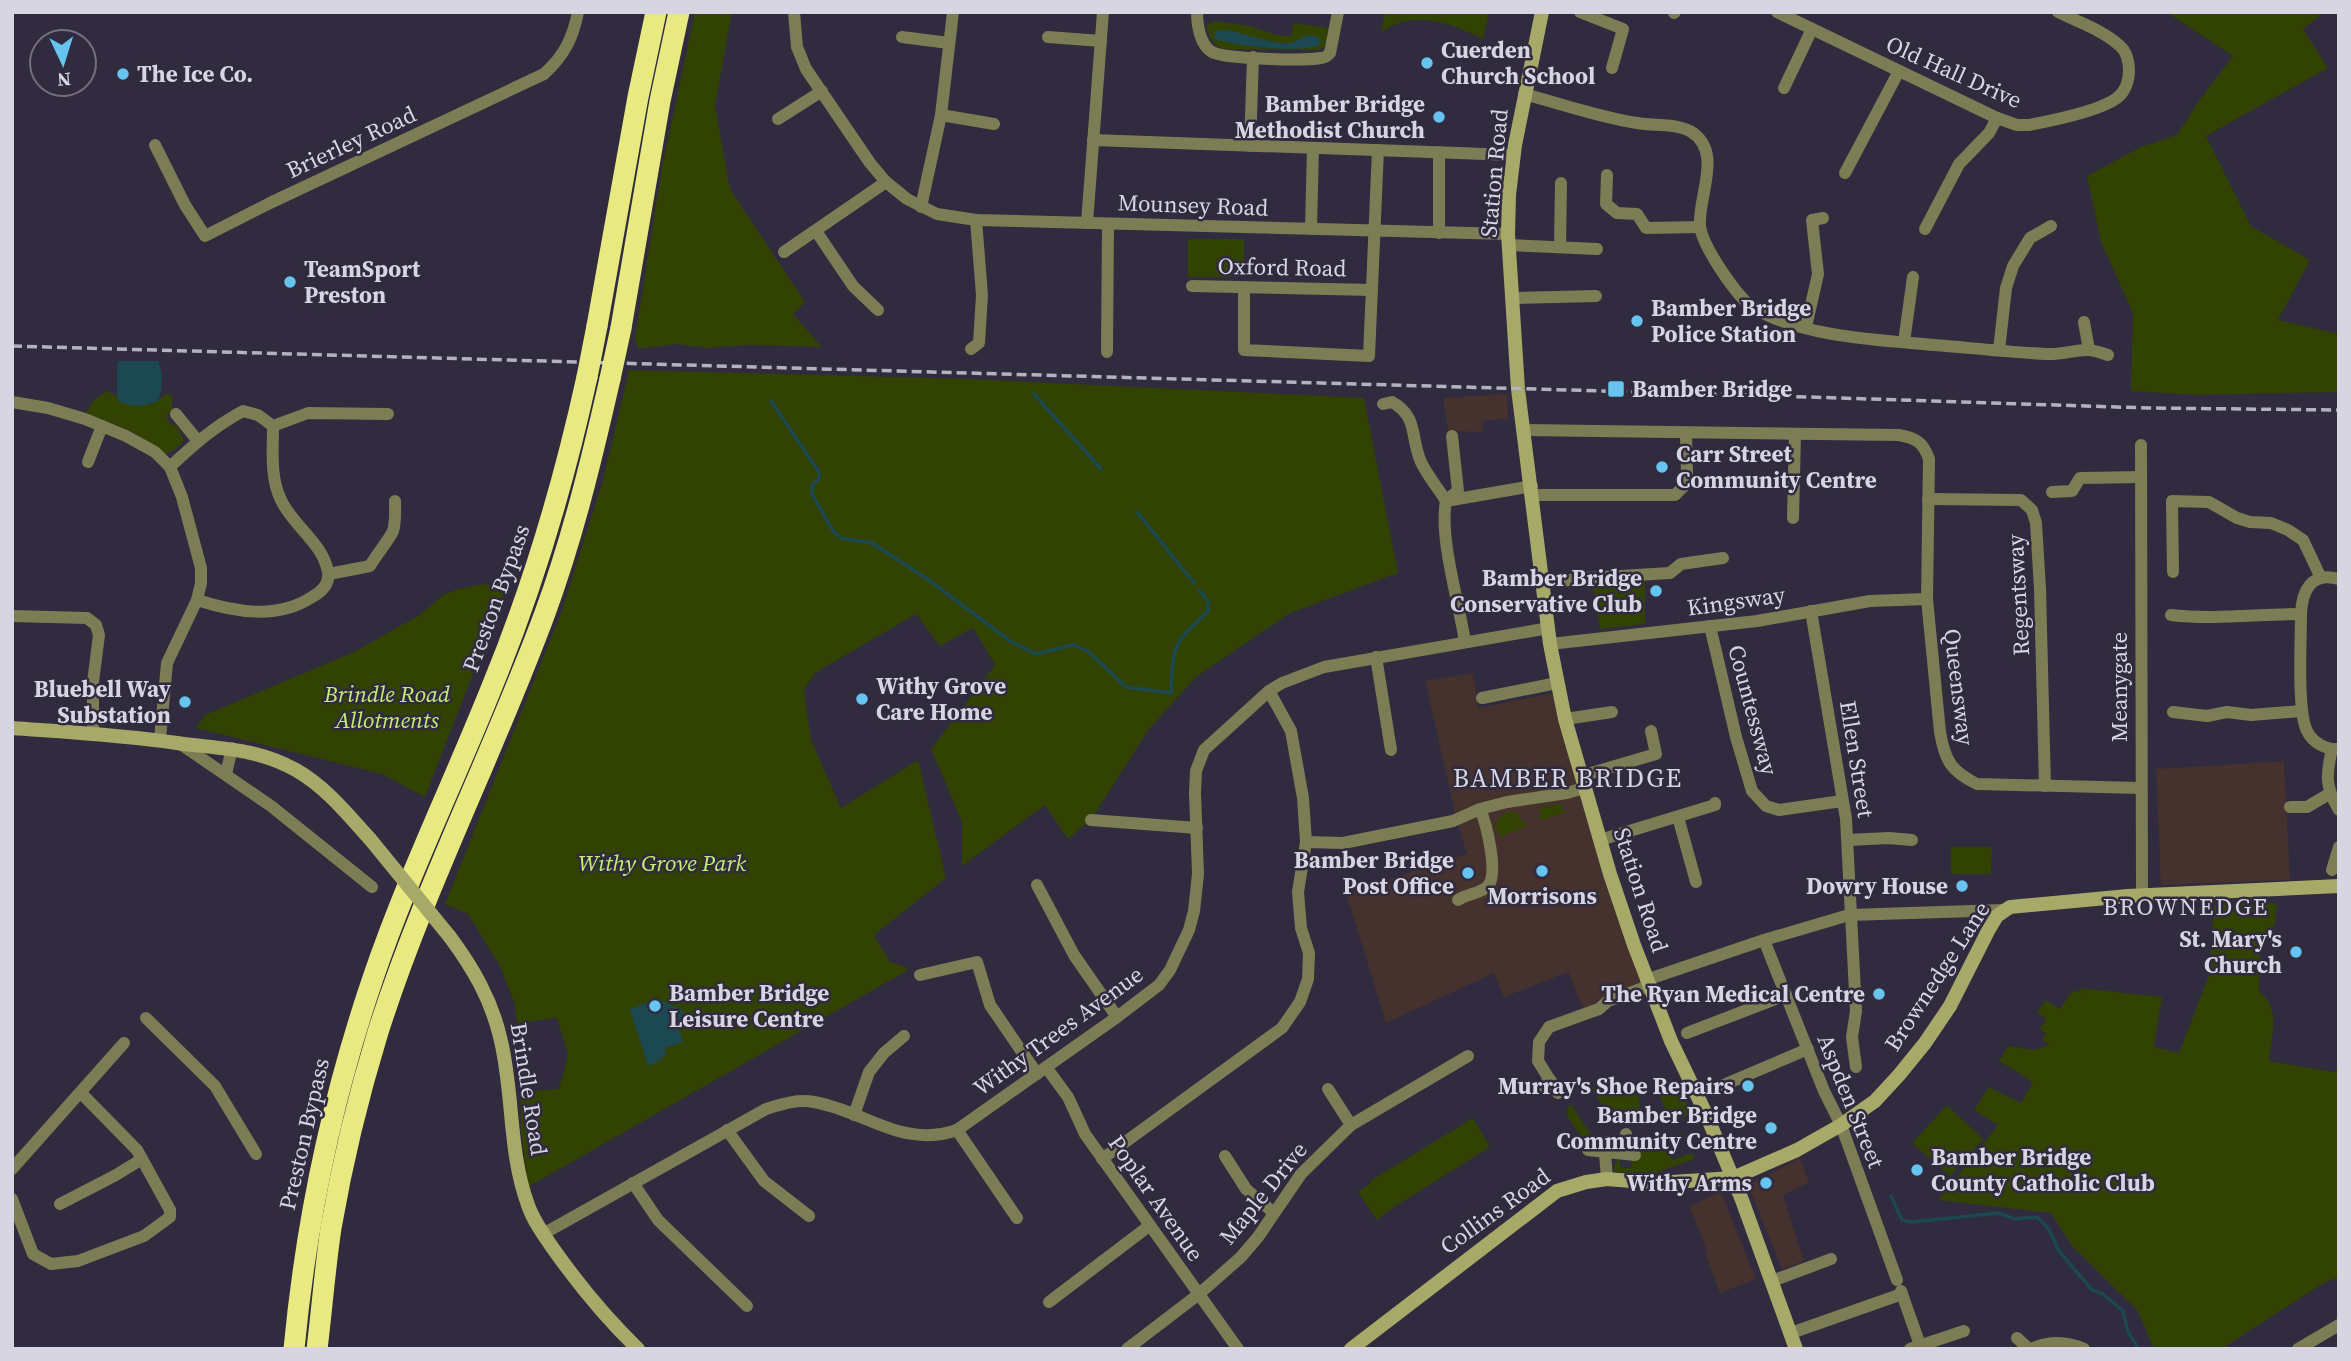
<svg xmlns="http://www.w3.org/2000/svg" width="2351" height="1361" font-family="'Source Serif 4',serif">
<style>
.commercial{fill:#45312d}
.green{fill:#314203}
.water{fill:#1b4851}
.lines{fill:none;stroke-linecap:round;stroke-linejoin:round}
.stream{stroke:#1b4851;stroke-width:3.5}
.street{stroke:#7c7d55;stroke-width:12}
.secondary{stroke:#a7a968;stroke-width:14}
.highway{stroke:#e8ea81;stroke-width:21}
.rail{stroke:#b5b2c0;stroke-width:3.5;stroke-dasharray:10 5;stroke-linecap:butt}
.secondary-bridge{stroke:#a7a968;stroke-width:14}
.highway-bridge{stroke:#e8ea81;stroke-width:21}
.poi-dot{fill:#66c4ef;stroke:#302b3e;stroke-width:2.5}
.labels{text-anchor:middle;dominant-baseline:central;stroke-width:5;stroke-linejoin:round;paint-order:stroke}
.poi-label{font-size:23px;font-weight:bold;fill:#d7d5e1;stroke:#302b3e;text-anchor:end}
.street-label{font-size:23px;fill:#d7d5e1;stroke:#302b3e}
.park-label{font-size:23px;font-style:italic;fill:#c4ee73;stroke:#302b3e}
.neighbourhood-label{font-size:24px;letter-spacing:2px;fill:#d7d5e1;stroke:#302b3e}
.quarter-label{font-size:26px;letter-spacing:2px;fill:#d7d5e1;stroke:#302b3e}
</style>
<rect width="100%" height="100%" fill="#302b3e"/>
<!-- commercial -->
<g class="commercial">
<path d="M1507,394L1508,419L1486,420L1482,422L1483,432L1448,431L1443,398Z"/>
<path d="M1473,673L1478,708L1553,693L1577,789L1647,992L1586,1015L1568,972L1504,997L1494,973L1386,1023L1346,893L1467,854L1457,821L1425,681Z"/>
<path d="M2284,761L2290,880L2161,885L2156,769Z"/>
<path d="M1800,1158L1809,1183L1783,1195L1804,1261L1782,1269L1748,1185Z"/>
<path d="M1721,1192L1756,1279L1720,1293L1705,1254L1708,1253L1689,1206Z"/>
</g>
<!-- green -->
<g class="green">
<path d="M695,12H732L715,106L730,189L805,302L793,314L822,347L749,345L707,348L675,344L638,349L635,338L662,167Z"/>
<path d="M1385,12H1489L1483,39C1451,23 1414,9 1381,32Z"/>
<path d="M2166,12H2325L2303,29L2328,68L2206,136L2251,226L2310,260L2278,320L2339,334V392L2197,395L2131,391L2133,313L2101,242L2087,176L2141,147L2177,135L2198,102L2233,56Z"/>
<path d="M1216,21L1249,26L1277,35L1292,36L1293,23L1328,28L1325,46L1319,50L1221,49L1211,40L1206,25Z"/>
<rect x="1188" y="239" width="56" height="38"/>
<path d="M629,370L970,379L1364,398L1398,573L1290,613L1196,677L1149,729L1091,820L1068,839L1045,805L962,866V822L931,749L995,665L973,628L940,646L916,614L815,673L804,690L811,740L841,808L918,760L946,878L874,935L890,962L905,967L908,970L528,1187L521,1131L520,1062L530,1091L559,1089L568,1054L557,1018L517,1023L514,1002L500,966L468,914L445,904L561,613L603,480Z"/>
<path d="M106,391L117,396L118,399L152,404L168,393L172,396V410L167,416L168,422L178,427L184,441L174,450L165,454L133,432L86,413L92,402Z"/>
<path d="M1645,578V624L1600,629L1592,583Z"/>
<path d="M484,584L506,589L425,797L382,774L196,728L205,715L354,652L421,614L443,595L458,589Z"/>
<path d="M1561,804L1564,813L1539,821L1541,807Z"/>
<path d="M1515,811L1527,826L1500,837L1495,825L1503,813Z"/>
<path d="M1951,847H1992L1991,874H1951Z"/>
<path d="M2277,903L2275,924L2260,947L2259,992C2282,1007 2271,1038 2269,1061L2335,1072L2339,1059V1277L2324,1283L2221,1349H2154L2138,1311L2072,1246L2051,1213L1938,1200L1998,1125L1974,1110L1989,1087L2021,1103L2033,1082L1999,1061L2008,1046L2034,1050L2049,1045L2042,1040L2046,1034L2040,1029L2046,1019L2037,1012L2046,1000L2060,1009L2073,990L2082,993L2079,988L2162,997L2154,1047L2179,1053L2209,975L2214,905Z"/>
<path d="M1677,1082L1692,1113L1671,1122L1657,1089Z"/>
<path d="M1604,1083L1610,1095L1623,1091L1625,1096L1635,1092L1636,1097L1639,1096L1641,1124L1612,1121L1592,1088Z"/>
<path d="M1571,1104L1592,1136V1145L1587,1146L1566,1114L1569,1111L1566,1109Z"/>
<path d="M1947,1105L1983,1139L1950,1176L1912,1143Z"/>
<path d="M1473,1118L1490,1147L1391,1209L1377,1220L1358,1192L1371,1183L1370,1181Z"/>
<path d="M1683,1133L1685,1138L1666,1144L1673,1160L1692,1153L1694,1159L1658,1172L1659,1175H1656L1617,1172L1614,1170V1164L1620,1158V1167L1632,1168L1630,1147H1644Z"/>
</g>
<!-- water -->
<g class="water">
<path d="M1228,30C1241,33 1279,46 1290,43C1302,40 1308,29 1321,40L1319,45C1299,54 1236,46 1215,39L1214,35L1217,31Z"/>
<path d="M122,361H158C163,373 163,389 158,401C144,407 133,408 119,401L117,396V366L118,362Z"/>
<path d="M658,999L684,1011L678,1026L683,1042L665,1048L666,1054L662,1056L663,1059L648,1066L630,1009Z"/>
</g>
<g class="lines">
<!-- stream -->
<g class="stream">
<path d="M1034,394L1101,469"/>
<path d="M771,401L819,472V479L812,485V494L833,531L838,536"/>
<path d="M1137,512L1194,583"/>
<path d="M841,538L872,543L932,582"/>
<path d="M934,584L1010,641L1036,654L1073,645L1088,651L1126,687L1171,693C1172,678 1171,660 1177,646C1183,632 1198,622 1208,611V601L1199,590"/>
<path d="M1891,1196L1902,1220L1911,1222L1999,1213L2015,1219L2037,1217L2048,1228L2059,1251L2092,1290L2103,1294L2123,1311L2128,1332L2139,1349"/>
</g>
<!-- street -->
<g class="street">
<path d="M794,12L797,47L806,69L870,163L886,182L907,199L937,214L976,220L1508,234"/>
<path d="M1197,12C1197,25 1200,45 1212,52C1224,59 1305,61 1321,58C1326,57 1326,57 1330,53L1338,12"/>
<path d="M1580,12L1623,29L1612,68"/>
<path d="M1777,12L1997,118L2017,125H2029C2050,121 2100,111 2117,98C2125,92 2129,81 2129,70C2129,61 2126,51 2120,46C2103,30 2078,22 2058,12"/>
<path d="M1674,13L1675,12"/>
<path d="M902,37L949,43"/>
<path d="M1048,37L1101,41"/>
<path d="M1784,88L1812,29"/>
<path d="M1524,94C1562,104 1599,117 1637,123C1654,126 1674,123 1690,131C1724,151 1698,195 1700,225C1701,244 1737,298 1754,308C1802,337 1879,340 1934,345C1971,348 2009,352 2046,354C2060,355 2074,350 2088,350C2094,350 2102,353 2108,355"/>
<path d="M941,115L994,124"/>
<path d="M778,119L822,91"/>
<path d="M1093,140L1513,155"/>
<path d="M155,145L185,205L205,236L270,203L544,74C564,56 573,38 578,12"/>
<path d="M1250,146L1253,57"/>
<path d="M1845,173L1899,71"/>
<path d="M1607,175L1606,204L1617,213L1637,214L1646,228L1700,227"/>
<path d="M921,207L941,115L953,12"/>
<path d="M1087,223L1103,12"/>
<path d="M1311,229L1313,148"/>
<path d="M1925,229L1959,164L1989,133L1997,118"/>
<path d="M816,231L853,286L878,310"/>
<path d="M1439,233V152"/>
<path d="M1509,245L1597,249"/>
<path d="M1560,247L1561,183"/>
<path d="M784,252L886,182"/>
<path d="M1192,286L1372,290"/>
<path d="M1244,287V350L1369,356L1378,150"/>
<path d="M1512,298L1596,296"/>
<path d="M2084,322L2089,350"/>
<path d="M1806,327L1818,274L1812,220L1823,218"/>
<path d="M1904,342L1913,277"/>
<path d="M971,349L979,343L982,295L976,220"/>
<path d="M1999,350L2006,288L2013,266L2030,238L2051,226"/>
<path d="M1107,352L1108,224"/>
<path d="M12,402L48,408L85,419L126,436L155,452L170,467L182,497L201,568V583L197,600L167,663L160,739"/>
<path d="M1383,404L1392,402C1419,417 1410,438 1421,462C1427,475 1438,488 1446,501"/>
<path d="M176,414L198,441"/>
<path d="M1523,430L1899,435C1916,438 1923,442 1929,459L1927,599L1940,732C1945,761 1951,771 1977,784L2140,788"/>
<path d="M2141,445L2142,896"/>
<path d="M88,462L102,426"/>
<path d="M170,467C193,445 215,426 243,411L258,415L273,426L308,413L388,414"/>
<path d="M2052,492L2072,491L2080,478L2141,477"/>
<path d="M1533,495H1675L1683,487L1687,473L1686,433"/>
<path d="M1449,498L1458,491L1452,436"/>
<path d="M1928,499L2021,500L2032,510L2036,523L2040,589L2045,786"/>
<path d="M1446,501C1439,538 1459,602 1465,642"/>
<path d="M1446,501L1532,486"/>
<path d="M1793,518L1795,434"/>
<path d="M2173,572L2172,501L2209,502L2237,518L2250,522L2271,523L2288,530L2303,540L2321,578"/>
<path d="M329,574L370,566C376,555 389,540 393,531C396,522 395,511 395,501"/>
<path d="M2339,579C2311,571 2302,591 2301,614C2301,639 2297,712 2307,731C2313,743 2326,750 2339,749"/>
<path d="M1543,583L1586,578L1670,573L1681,564L1723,558"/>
<path d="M197,600C235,612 277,620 312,597C321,592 330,584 328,572C323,543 293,526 281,500C270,478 273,450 273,426"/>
<path d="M1811,611L1846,819L1856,1011L1852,1037L1856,1067"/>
<path d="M2171,615C2215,620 2257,614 2301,614"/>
<path d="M12,616L87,618L96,625L99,635L93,682V734"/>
<path d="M1710,626L1736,737L1752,791L1766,806L1779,810L1842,801"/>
<path d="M1550,644L1757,621L1870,601L1927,599"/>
<path d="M1376,657L1391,750"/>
<path d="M1482,698L1557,683"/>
<path d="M2173,712L2207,716L2227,712L2251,715L2302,711"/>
<path d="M1565,719L1612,712"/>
<path d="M179,743L271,806L372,887"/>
<path d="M2332,749C2326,775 2325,787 2339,810"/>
<path d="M226,774L232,748"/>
<path d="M1581,776L1656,754L1651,731"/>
<path d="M2290,807H2307L2329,794"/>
<path d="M1678,817L1696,882"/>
<path d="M1091,820L1197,828"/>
<path d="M1600,840L1715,805V803"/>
<path d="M1848,840L1889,838L1912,840"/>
<path d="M1306,842L1343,843L1453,821L1480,809L1507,802L1567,793L1584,788"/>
<path d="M2332,870L2339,847"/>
<path d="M1037,885L1074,955L1117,1017"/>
<path d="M1458,900C1466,894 1480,894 1488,886C1499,873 1486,823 1480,809"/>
<path d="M1764,940L1824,1091L1841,1125L1897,1280"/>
<path d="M920,975L977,962L990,1005L1037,1074"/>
<path d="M1646,980L1764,940L1849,915L2004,910"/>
<path d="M146,1018L215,1086L256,1154"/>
<path d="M1687,1033L1786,995"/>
<path d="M1046,1067L1068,1097L1085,1134L1238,1349"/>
<path d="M1328,1089L1351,1125"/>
<path d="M1714,1089L1808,1049"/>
<path d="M1535,1090L1551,1081"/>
<path d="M1558,1093L1538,1061L1539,1042L1549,1027L1599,1009L1608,1001L1649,986"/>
<path d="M854,1115L869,1072L884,1053L904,1036"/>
<path d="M727,1130L764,1181L809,1216"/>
<path d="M957,1130L1017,1218"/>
<path d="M1588,1150L1635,1155"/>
<path d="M1605,1153L1607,1179"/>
<path d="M1625,1154L1626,1134"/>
<path d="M1225,1156L1246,1189L1274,1213"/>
<path d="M1102,1159L1282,1028L1300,1002L1308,979L1309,953L1301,928L1298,892L1306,842L1303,798L1291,731L1269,691"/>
<path d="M12,1169L124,1043"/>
<path d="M633,1183L658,1220L747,1306"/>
<path d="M12,1199L33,1254L51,1264L78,1261L144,1236L170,1217V1210L137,1150L81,1093"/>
<path d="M60,1204L116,1175L142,1159"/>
<path d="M543,1234L766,1109C782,1104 797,1099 814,1102C866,1111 902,1149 957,1130L1117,1017L1159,985L1170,970L1189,930L1194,911L1198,874L1195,793L1196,771L1204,750L1269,691L1282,683L1324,667L1549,628"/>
<path d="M1772,1281L1831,1259"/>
<path d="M1901,1291L1920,1345"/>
<path d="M1049,1302L1149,1226"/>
<path d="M1791,1333L1902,1294"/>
<path d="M2017,1338L2029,1349"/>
<path d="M1127,1349L1199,1294L1241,1257L1258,1237L1301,1174L1351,1125L1468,1056"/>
<path d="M1910,1349L1964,1331"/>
<path d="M2031,1349C2048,1341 2067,1341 2084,1349"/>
<path d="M2298,1349L2339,1325"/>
</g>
<!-- secondary -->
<g class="secondary">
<path d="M1542,12L1515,145L1509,195L1508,234L1518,389L1550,644L1565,719L1610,874L1634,945L1671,1041L1706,1114L1742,1200L1796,1349"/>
<path d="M12,728C67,732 123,735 177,743C221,749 256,748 296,770C326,787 348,815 370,839"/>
<path d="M450,937C473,968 491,999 500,1037C514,1092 508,1151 528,1205C533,1220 543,1234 552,1247C578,1284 606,1318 638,1349"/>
<path d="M1351,1349L1557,1191L1586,1182L1607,1179L1656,1183L1733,1178L1797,1150L1841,1125L1875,1101L1899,1075L1925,1043L1950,1006L1988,931L1997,916L2010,907L2128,896L2339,886"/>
</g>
<!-- highway -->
<g class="highway">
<path d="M597,326L638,97L656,12"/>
<path d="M621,328L660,101L679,12"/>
<path d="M294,1349C306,1222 332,1098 373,978C407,878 454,782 493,684C534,584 564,482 587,377"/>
<path d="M317,1349C322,1309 325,1268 331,1228C342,1164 359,1094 378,1032C424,888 493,754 545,613C573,537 592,458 610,379"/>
</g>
<!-- rail -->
<path class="rail" d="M12,346L1746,395L2148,408L2339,410"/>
<!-- secondary-bridge -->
<path class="secondary-bridge" d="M370,839L450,937"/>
<!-- highway-bridge -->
<g class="highway-bridge">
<path d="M587,377L597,326"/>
<path d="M610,379L621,328"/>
</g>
</g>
<!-- markers -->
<g class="poi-dot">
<circle cx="1427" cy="63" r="7"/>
<circle cx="123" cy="74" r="7"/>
<circle cx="1439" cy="117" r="7"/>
<circle cx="290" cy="282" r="7"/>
<circle cx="1637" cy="321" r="7"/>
<rect x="1607" y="380" width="18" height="18" rx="3.5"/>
<circle cx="1662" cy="467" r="7"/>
<circle cx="1656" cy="591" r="7"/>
<circle cx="862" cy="699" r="7"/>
<circle cx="185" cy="702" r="7"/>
<circle cx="1542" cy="871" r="7"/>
<circle cx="1468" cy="873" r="7"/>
<circle cx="1962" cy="886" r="7"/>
<circle cx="2296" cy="952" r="7"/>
<circle cx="1879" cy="994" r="7"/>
<circle cx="655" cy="1006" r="7"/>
<circle cx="1748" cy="1086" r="7"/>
<circle cx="1771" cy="1128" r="7"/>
<circle cx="1917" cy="1170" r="7"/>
<circle cx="1766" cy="1183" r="7"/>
</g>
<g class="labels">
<!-- poi labels -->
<g class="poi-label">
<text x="1441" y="50" text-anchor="start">Cuerden<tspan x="1441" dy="26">Church School</tspan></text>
<text x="137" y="74" text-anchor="start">The Ice Co.</text>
<text x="1425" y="104">Bamber Bridge<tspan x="1425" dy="26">Methodist Church</tspan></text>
<text x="304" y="269" text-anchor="start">TeamSport<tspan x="304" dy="26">Preston</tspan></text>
<text x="1651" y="308" text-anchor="start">Bamber Bridge<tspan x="1651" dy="26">Police Station</tspan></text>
<text x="1632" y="389" text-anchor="start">Bamber Bridge</text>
<text x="1676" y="454" text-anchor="start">Carr Street<tspan x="1676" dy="26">Community Centre</tspan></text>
<text x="1642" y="578">Bamber Bridge<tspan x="1642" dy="26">Conservative Club</tspan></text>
<text x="876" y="686" text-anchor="start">Withy Grove<tspan x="876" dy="26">Care Home</tspan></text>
<text x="171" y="689">Bluebell Way<tspan x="171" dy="26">Substation</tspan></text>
<text x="1454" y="860">Bamber Bridge<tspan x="1454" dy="26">Post Office</tspan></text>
<text x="1948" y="886">Dowry House</text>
<text x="1542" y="896" text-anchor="middle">Morrisons</text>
<text x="2282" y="939">St. Mary's<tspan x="2282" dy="26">Church</tspan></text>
<text x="669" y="993" text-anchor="start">Bamber Bridge<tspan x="669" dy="26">Leisure Centre</tspan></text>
<text x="1865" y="994">The Ryan Medical Centre</text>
<text x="1734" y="1086">Murray's Shoe Repairs</text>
<text x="1757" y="1115">Bamber Bridge<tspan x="1757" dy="26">Community Centre</tspan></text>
<text x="1931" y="1157" text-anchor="start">Bamber Bridge<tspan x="1931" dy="26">County Catholic Club</tspan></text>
<text x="1752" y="1183">Withy Arms</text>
</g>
<!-- street labels -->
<g class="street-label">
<text transform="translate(1954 72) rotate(24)">Old Hall Drive</text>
<text transform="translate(351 142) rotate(-25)">Brierley Road</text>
<text transform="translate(1494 173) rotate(-85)">Station Road</text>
<text transform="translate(1193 205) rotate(2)">Mounsey Road</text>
<text transform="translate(1282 267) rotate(1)">Oxford Road</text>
<text transform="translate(2018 595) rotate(-93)">Regentsway</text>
<text transform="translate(496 598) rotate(-70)">Preston Bypass</text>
<text transform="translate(1736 601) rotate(-8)">Kingsway</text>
<text transform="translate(1959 687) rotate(83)">Queensway</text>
<text transform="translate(2119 687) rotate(-90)">Meanygate</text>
<text transform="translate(1753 710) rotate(75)">Countessway</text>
<text transform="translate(1857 759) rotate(81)">Ellen Street</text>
<text transform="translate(1641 890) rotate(72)">Station Road</text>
<text transform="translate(1937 976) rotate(-57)">Brownedge Lane</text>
<text transform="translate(1058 1031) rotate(-36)">Withy Trees Avenue</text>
<text transform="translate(529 1089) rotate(81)">Brindle Road</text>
<text transform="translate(1851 1101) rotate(68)">Aspden Street</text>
<text transform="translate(304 1134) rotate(-77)">Preston Bypass</text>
<text transform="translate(1263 1193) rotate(-51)">Maple Drive</text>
<text transform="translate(1156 1198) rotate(55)">Poplar Avenue</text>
<text transform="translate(1495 1211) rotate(-36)">Collins Road</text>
</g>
<!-- park labels -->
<g class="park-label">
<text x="387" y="694">Brindle Road<tspan x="387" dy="26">Allotments</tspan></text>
<text x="662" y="863">Withy Grove Park</text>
</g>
<!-- neighbourhood labels -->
<g class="neighbourhood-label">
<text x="2186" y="906">BROWNEDGE</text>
</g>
<!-- quarter labels -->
<g class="quarter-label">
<text x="1568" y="778">BAMBER BRIDGE</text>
</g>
</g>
<!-- border -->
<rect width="2351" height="1361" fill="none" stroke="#d7d5e1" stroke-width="28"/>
<!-- north arrow -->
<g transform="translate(63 63) rotate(176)"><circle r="33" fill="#302b3e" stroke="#736f7f" stroke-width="2"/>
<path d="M0-5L12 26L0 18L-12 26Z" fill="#66c4ef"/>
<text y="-10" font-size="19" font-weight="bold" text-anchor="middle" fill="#d7d5e1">N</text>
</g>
</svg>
